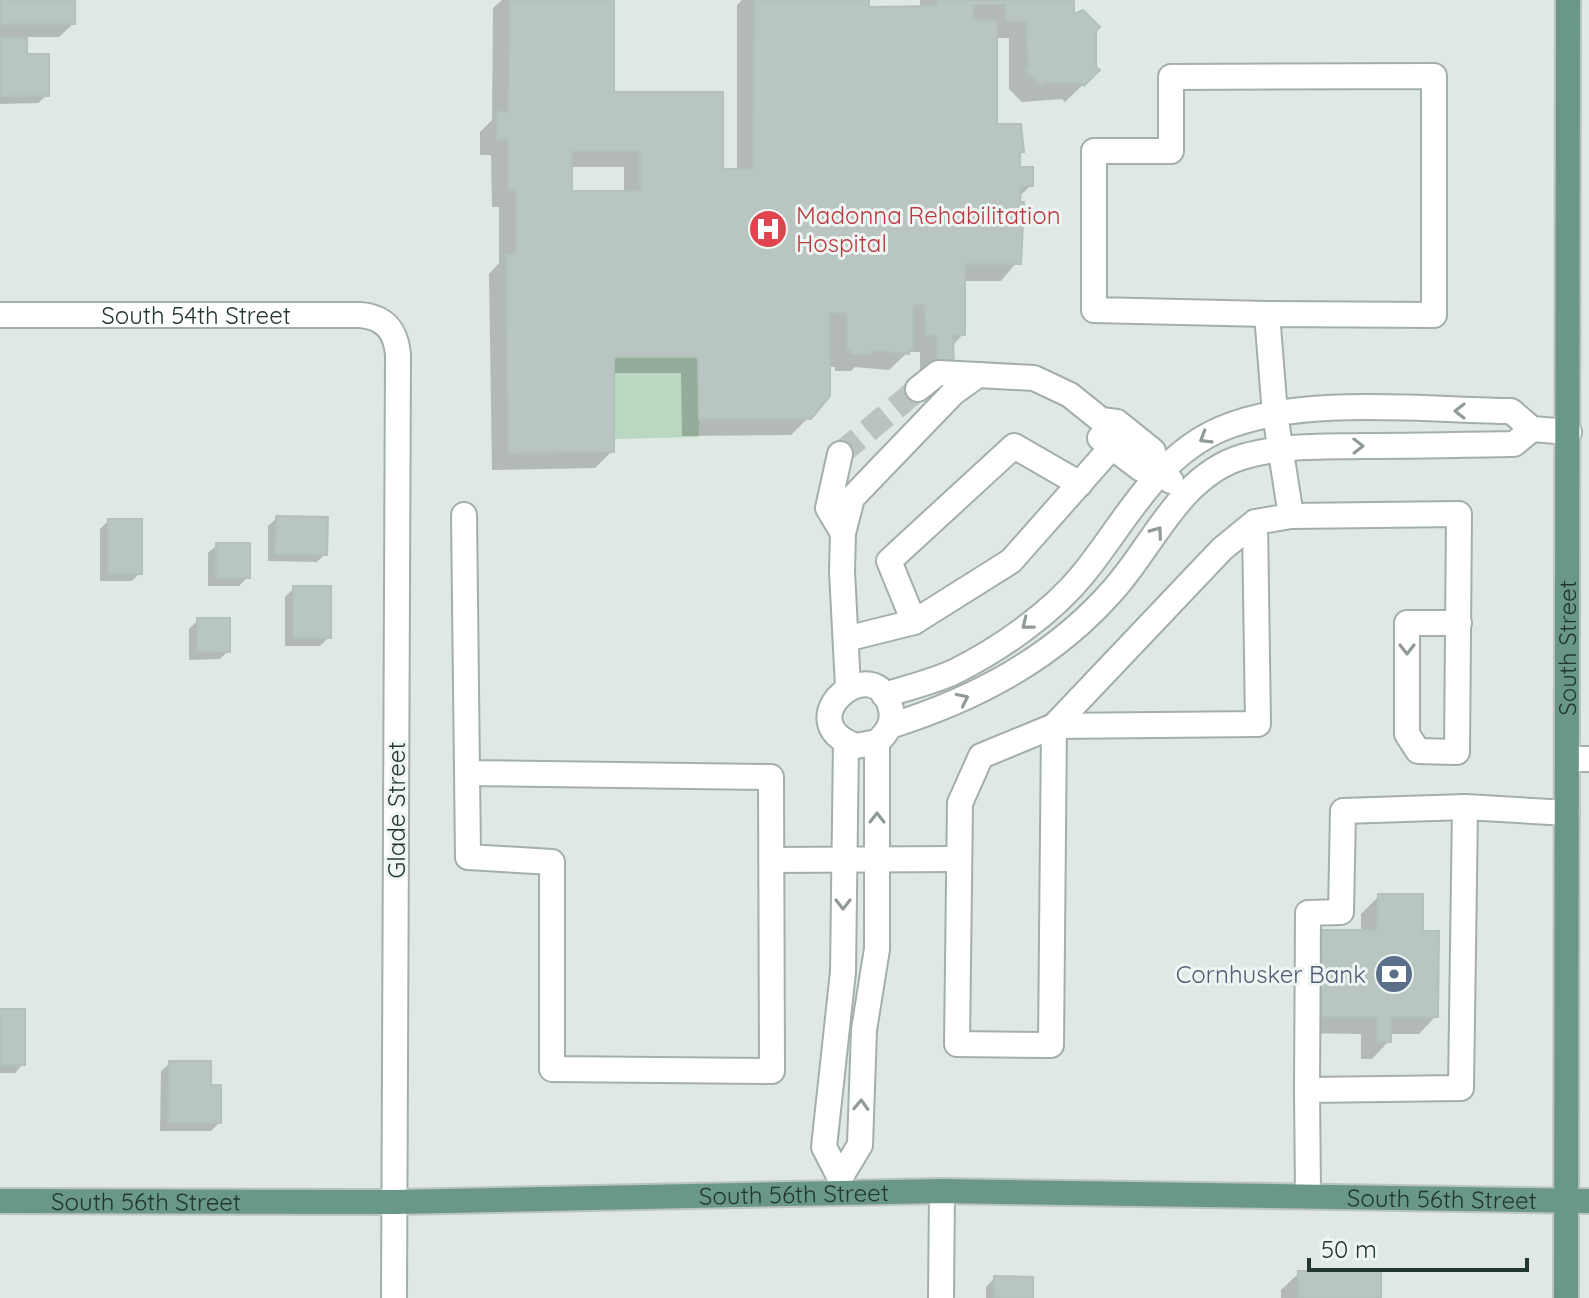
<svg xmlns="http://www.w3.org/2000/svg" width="1589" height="1298" font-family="Quicksand,sans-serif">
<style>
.green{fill:#bad7c1}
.shadow{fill:#0003;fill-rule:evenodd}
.building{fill:#b8c5c0;stroke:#b2c1ba;stroke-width:2;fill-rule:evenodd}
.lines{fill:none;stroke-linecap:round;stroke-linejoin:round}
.minor-tunnel{stroke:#b9c4c0;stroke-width:24;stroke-dasharray:24 12;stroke-linecap:butt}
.minor-casing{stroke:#a3afaa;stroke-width:28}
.major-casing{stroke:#bdc3c1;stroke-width:28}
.minor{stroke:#fff;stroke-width:24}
.major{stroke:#69988a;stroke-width:24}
.oneway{stroke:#909a98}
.labels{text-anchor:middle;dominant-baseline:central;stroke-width:6;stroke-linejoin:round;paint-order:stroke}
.health-label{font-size:24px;fill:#be3a42;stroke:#eff5f2;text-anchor:start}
.street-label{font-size:24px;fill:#223630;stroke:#eff5f2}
.service-label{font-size:24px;fill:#4e5e75;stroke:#eff5f2;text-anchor:end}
</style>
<rect width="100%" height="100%" fill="#dfe8e4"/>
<!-- green -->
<path class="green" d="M614,357H698L699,437L614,439Z"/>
<!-- shadow -->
<g class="shadow">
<path d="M0,0H73V24L59,37H25V56L47,95L38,103L0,104Z"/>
<path d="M502,0H612V94L721,171H737V5L742,0H867V9L920,8V0H1072V17L1094,30L1097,71L1065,102L1062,99L1022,102L1009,89V38H995V126L1022,151L1018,169L1031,185L1019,197L1022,256L1001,281H963V334L920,383V352H908L889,370L855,367L851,371H835V367H828L809,417L791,435L682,436L681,373H612V451L595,468L492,470L489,274L499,263V207H492L491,155H480V132L492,120L493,8ZM570,167H624V193H570Z"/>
<path d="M277,518L325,554L317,562L268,561V526Z"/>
<path d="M108,521L140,573L132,581H100V529Z"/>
<path d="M217,545L248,577L239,586H208V553Z"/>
<path d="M294,588L329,637L320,646H285V597Z"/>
<path d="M198,620L228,651L220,659L189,660V629Z"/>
<path d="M1379,896L1421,933L1436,1016L1419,1034H1389V1041L1372,1059H1361V1034L1302,1033L1361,932V914Z"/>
<path d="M0,1011L23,1064L15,1073H0Z"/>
<path d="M170,1063L209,1087L219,1123L211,1131H160L161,1071Z"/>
<path d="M1299,1273L1379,1298H1281V1290Z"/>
<path d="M995,1278L1031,1298H986V1287Z"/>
</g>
<!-- building -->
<g class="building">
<rect x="0" y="0" width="75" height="24"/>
<path d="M510,0H614V92H723V169H753L754,0H869V7L937,6V0H1074V14L1083,10L1100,27L1096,31V67L1100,70L1084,86L1080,83H1043L1041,86L1025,70L1028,67L1026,21H1006L1005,4L973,5V20L997,21V124H1021L1024,152H1020V167H1033V186H1021L1020,202H1024L1021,264H965V335H953L954,366H937L936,335L926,336L924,305H913V350H909V354L871,350V354H851V350H847V313H830V396L811,419H699L698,357H614V452L508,453L506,254H516V191L508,190V139H497V112H508ZM572,151H640V191H572Z"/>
<path d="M0,38H27V54H49V96H0Z"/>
<path d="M276,516L328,517L327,555L275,554Z"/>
<rect x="108" y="519" width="34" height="55"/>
<rect x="216" y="543" width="34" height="35"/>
<rect x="293" y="586" width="38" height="52"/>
<rect x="197" y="618" width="33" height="34"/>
<path d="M1378,894H1423V931H1439L1438,1017H1391V1042H1377V1017H1318L1319,930H1377Z"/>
<rect x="0" y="1009" width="25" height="56"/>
<path d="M169,1061H211V1085H221V1123H168Z"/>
<rect x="1298" y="1271" width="83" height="27"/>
<path d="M994,1276L1033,1277V1298H994Z"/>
</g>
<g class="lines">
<!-- minor-tunnel -->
<path class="minor-tunnel" d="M840,454L918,389"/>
<!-- minor casing -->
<g class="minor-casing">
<g id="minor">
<path d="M1267,314L1094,310V151H1171V77L1434,76V315L1267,314L1275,414L1291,516"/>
<path id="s1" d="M0,315H360C385,317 396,331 398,355L394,1298"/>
<path d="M918,389L938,373L978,375"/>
<path d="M1100,438L1141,469L1156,467"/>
<path d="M840,454L828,508L843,533"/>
<path d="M464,515L468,857L552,862V1069L772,1071L771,777L467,773"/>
<path d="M1255,522L1258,724L1054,726L1222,549L1255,522L1291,516L1459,514L1457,752L1418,751L1407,734V623H1459"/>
<path d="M914,622L889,561L1014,446L1080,484"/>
<path d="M846,639L914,622L1011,561L1111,448"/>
<path d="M848,687L842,571L843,533L852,498L953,393L978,375L1034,378L1070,395L1101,420L1117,422L1153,451L1156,467L1171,481"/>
<path d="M884,695C907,688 932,682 954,672C1000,649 1052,613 1084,573C1126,521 1156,457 1221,429C1299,395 1426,410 1511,411L1532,429L1569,432"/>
<path d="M890,726C976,699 1054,658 1114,589C1154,544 1180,476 1242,457C1281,445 1322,447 1362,446C1413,446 1463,445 1514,444L1532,429"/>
<path d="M1054,726L1051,1045L957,1044L960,803L981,756Z"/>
<path d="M1567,759H1589"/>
<path d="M772,860L958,859"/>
<path d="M1307,1090L1308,913L1341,912L1343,811L1465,807"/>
<path d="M840,1178L824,1147L843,972L846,742"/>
<path d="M840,1193V1178L860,1145L864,1030L877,949V742C887,733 894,723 891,709C877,646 785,720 856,746L877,742"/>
<path d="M1308,1195L1307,1090L1461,1088L1465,807L1567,813"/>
<path d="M941,1298L942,1191"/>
</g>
</g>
<!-- major casing -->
<g class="major-casing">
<g id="major">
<path id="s2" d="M0,1201L394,1202L942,1191L1589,1201"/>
<path id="s3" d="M1566,1298L1568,0"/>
</g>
</g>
<!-- minor -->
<use href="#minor" class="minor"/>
<!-- major -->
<use href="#major" class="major"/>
</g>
<!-- one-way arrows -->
<defs><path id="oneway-chevron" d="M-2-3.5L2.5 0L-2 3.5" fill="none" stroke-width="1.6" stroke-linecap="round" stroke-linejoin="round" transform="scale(2)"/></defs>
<g class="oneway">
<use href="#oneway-chevron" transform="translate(1460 411) rotate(-179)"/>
<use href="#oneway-chevron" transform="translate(1205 438) rotate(149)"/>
<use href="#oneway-chevron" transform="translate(1358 446) rotate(-1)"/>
<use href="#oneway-chevron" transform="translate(1157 532) rotate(-54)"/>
<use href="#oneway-chevron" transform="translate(1027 624) rotate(142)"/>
<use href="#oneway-chevron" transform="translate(1407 649) rotate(90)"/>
<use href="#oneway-chevron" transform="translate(963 699) rotate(-26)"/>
<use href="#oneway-chevron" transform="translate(877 818) rotate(-90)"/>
<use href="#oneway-chevron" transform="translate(843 904) rotate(90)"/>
<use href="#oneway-chevron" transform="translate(861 1105) rotate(-88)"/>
</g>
<!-- icons -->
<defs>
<g id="hospital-disc" transform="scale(2)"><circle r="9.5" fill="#e0444e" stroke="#eff5f2"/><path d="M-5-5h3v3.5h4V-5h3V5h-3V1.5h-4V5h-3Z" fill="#fff"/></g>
<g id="bank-disc" transform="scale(2)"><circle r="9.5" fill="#5c6f8a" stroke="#eff5f2"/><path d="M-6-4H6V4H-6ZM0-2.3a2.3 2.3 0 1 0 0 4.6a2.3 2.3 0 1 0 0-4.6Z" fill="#fff"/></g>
</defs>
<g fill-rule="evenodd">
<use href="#hospital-disc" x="768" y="229"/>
<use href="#bank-disc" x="1394" y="974"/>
</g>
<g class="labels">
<!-- health labels -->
<g class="health-label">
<text x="796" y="215">Madonna Rehabilitation<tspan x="796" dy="28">Hospital</tspan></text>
</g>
<!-- street labels -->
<g class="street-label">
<text stroke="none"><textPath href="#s1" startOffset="196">South 54th Street</textPath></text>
<text stroke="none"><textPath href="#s3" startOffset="650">South Street</textPath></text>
<text transform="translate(396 810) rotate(-90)">Glade Street</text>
<text stroke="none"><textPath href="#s2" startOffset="794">South 56th Street</textPath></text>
<text stroke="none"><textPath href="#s2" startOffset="1442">South 56th Street</textPath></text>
<text stroke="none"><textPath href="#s2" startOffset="146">South 56th Street</textPath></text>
</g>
<!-- service labels -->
<g class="service-label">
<text x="1366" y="974">Cornhusker Bank</text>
</g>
</g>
<!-- scale -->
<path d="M1309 1258v12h218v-12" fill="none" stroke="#223630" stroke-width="4"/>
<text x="1321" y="1258" font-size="24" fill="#223630" stroke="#eff5f2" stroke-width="6" paint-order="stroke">50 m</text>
</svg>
